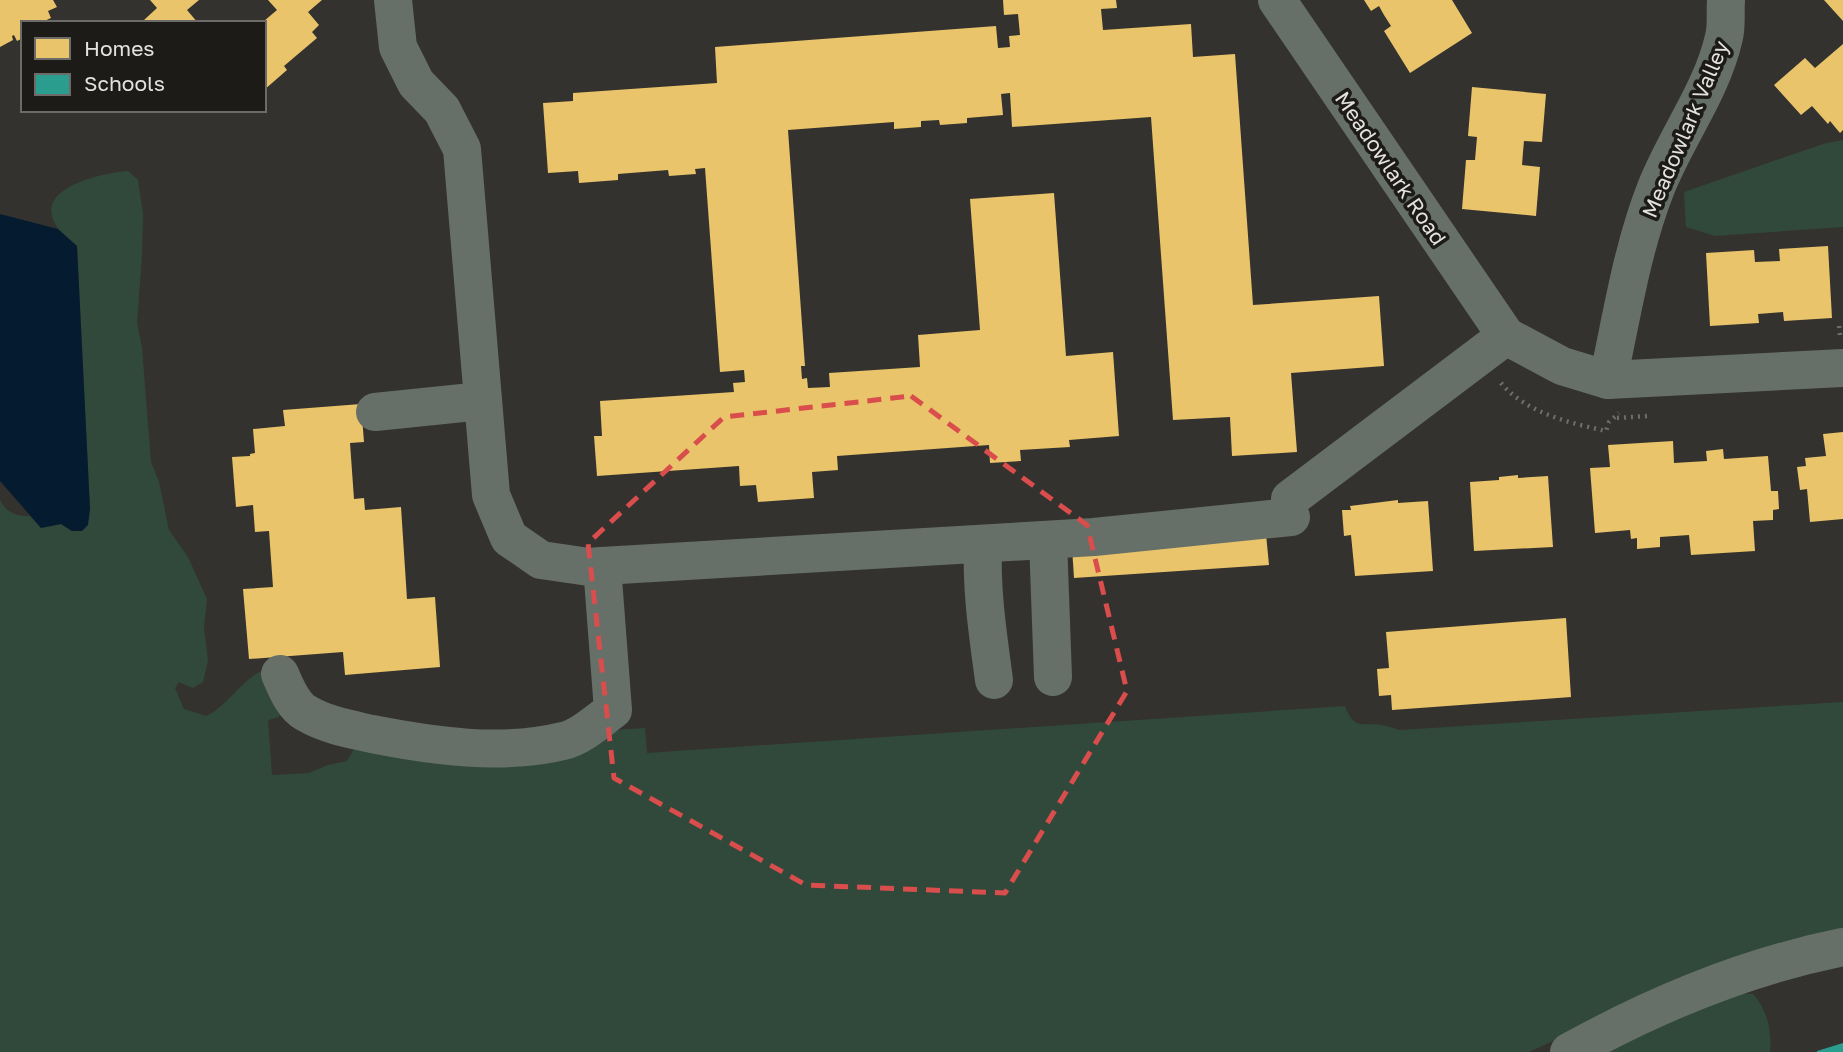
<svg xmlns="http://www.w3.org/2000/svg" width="1843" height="1052" font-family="'Golos Text',sans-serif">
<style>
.green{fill:#31493a}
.water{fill:#051c30}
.homes{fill:#e9c46a}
.schools{fill:#2a9d8f}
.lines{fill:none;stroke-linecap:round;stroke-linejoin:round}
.path{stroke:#6b706b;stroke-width:4.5;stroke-dasharray:2 5;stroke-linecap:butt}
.minor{stroke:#667069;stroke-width:38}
.marked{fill:none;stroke:#d94d4c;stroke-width:5;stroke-dasharray:14 9;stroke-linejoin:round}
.labels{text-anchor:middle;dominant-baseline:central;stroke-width:7;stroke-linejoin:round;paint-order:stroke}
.street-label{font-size:21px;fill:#e4e2de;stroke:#1c1b18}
</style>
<rect width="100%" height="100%" fill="#34322f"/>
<!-- green -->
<g class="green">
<path d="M1843,140V227L1715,236L1686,227L1684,192L1823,144Z"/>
<path d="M128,171L138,180L143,214L142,255L137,323L142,348L151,462L159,482L169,530L188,557L207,599L204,627L208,661L203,682L193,688L179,682L175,688L184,709L206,716C228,706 240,681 263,670L280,711L279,717L268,720L272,775L309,773L328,765L347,761L355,747L645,728L647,753L1345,706C1354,731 1363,722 1382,725C1388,726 1394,728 1399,730L1843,702V928L1813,934L1651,996L1529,1052H0V499C4,512 18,517 30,516L41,528L61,524L72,531L90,509L77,246C70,240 62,235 57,227C31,188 102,173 128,171Z"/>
<path d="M1725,993L1753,994C1767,1009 1772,1031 1770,1052H1601Z"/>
</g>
<!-- water -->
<path class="water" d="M0,214L58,229L77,246L90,509L88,525L82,531H72L61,524L41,528L0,481Z"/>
<!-- homes -->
<g class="homes">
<path d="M0,0H53L57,7L48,11L51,18L40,23H23V38L17,41L14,35L12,36L13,40L0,47Z"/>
<path d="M150,0H199L187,10L198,23H147L144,20L157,8Z"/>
<path d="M268,0H322L308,12L319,25L312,32L317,38L284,66L287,70L264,90V21L277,10Z"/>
<path d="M1003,0H1116L1117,8L1101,9L1103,30L1191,24L1193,57L1235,54L1253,305L1379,296L1384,366L1291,373L1297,452L1232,456L1230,417L1173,420L1151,117L1012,127L1010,93L1001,94L1003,115L967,118V123L940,125L939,120L921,121V127L894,129V122L788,130L805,366H801L802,379L807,378L808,388L830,387L829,373L920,367L918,335L980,330L970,199L1054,193L1066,356L1113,352L1119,436L1069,440L1070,447L1020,450L1021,461L990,463L989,445L837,456L838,470L812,472L814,498L758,502L756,485L740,486L739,466L597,476L594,436H602L600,401L734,392L733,383L745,382L744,370L720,372L705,168L695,169L696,174L669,176L668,170L618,174V180L579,183L578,171L548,173L543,103L573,101V93L717,83L715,47L996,26L998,48L1010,47L1009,36L1020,35L1018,14L1004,15Z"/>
<path d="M1364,0H1452L1472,33L1410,73L1384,31L1391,26L1384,15L1379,6L1371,11Z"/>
<path d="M1824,0H1843V21Z"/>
<path d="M1843,44V130L1840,133L1830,121L1828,124L1812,106L1801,115L1774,85L1805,58L1815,68Z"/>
<path d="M1472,87L1546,94L1542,142L1524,141L1523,152L1522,165L1540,167L1536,216L1462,209L1466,160H1475L1477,137L1468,136Z"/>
<path d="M1828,246L1832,318L1784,321L1783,312L1758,314L1759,323L1710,326L1706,253L1754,250L1755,262L1780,261L1779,249Z"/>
<path d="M361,404L364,442L350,443L354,499L364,498L365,510L401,507L407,599L435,597L440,667L345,675L343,652L249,659L243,589L273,587L269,531L255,532L253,505L236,507L232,457L250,456V454L255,453L253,429L285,426L283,410Z"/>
<path d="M1843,432V519L1810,522L1807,489L1800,490L1797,467L1806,466L1805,458L1826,456L1823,434Z"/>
<path d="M1673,441L1674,463L1707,461L1706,451L1723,449L1724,459L1768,456L1771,491H1778L1779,509L1773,510V520L1753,521L1755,551L1691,555L1689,535L1660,537V547L1637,549V538L1631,539L1630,530L1595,533L1590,468L1610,467L1608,445Z"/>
<path d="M1518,475V478L1548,476L1553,547L1474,551L1470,482L1499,480V477Z"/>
<path d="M1398,500V503L1428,501L1433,571L1355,576L1351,535L1344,536L1342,510H1351L1350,506Z"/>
<path d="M1266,534L1269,565L1074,578L1072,547Z"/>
<path d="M1566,618L1571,697L1392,710L1391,695L1379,696L1377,669L1389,668L1386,632Z"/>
</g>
<!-- schools -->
<path class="schools" d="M1843,1043V1052H1817V1051Z"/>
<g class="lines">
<!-- path -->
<g class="path">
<path d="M1840,335L1839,325H1843"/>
<path d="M1501,383C1526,413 1570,423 1606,431L1609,422L1619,413"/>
<path d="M1617,418L1647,416"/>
</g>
<!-- minor -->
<g class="minor">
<path d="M393,0L398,47L416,83L442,110L462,149L491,495L509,538L541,560L589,567L602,566L1094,537L1291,517"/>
<path d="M1277,0L1506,336"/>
<path d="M1608,380C1622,315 1632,249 1656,188C1676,137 1712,91 1724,37C1727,26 1725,12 1726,0"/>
<path d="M375,412L482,401"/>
<path d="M1290,499L1506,336L1562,366L1608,380L1843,368"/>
<path d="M1048,540L1053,677"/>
<path d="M983,544C981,590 988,635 994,680"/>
<path d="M280,674C286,688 293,706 306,713C326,725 350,729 372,734C433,746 501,756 563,741C581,737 598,721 613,710L602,566"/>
<path d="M1569,1052C1654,1005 1747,966 1843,947"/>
</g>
</g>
<!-- marked area -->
<path class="marked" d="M911,396L1087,525L1127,691L1005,893L806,885L614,778L588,543L724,417Z"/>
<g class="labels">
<!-- street labels -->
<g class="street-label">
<text transform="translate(1685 129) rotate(-67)">Meadowlark Valley</text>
<text transform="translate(1391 168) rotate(56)">Meadowlark Road</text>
</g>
</g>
<!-- legend -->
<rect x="21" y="21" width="245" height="91" fill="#1c1b18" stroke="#6c6b67" stroke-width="2"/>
<rect x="35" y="38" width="35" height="21" fill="#e9c46a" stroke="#6c6b67" stroke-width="2"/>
<text x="84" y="56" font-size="21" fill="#e4e2de">Homes</text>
<rect x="35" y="74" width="35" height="21" fill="#2a9d8f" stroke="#6c6b67" stroke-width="2"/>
<text x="84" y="91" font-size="21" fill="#e4e2de">Schools</text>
</svg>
